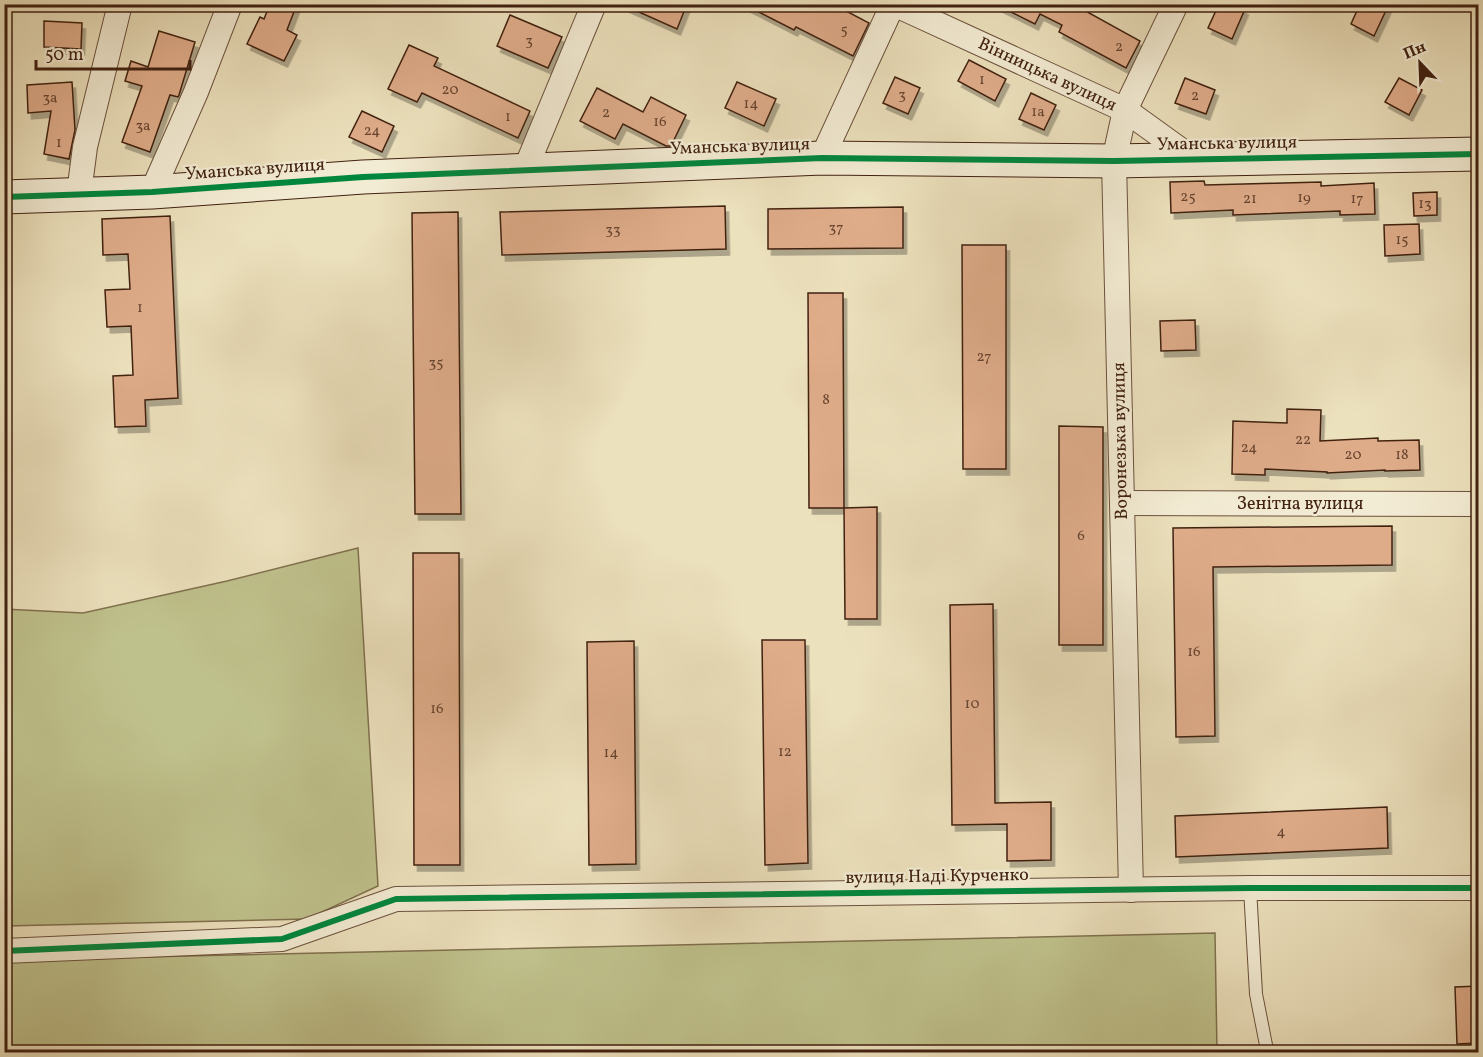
<svg xmlns="http://www.w3.org/2000/svg" width="1483" height="1057" font-family="Vollkorn,serif">
<style>
.green{fill:#bfc18c;stroke:#80714e;stroke-width:1.5}
.building{fill:#dfac8a;stroke:#412111;stroke-width:1.5;filter:url(#shadow)}
.lines{fill:none;stroke-linecap:round;stroke-linejoin:round}
.lane-casing{stroke:#6c513c;stroke-width:14}
.street-casing{stroke:#6c513c;stroke-width:26}
.secondary-casing{stroke:#412111;stroke-width:35}
.lane{stroke:#f3ecd4;stroke-width:12}
.street{stroke:#f3ecd4;stroke-width:24}
.secondary{stroke:#f3ecd4;stroke-width:33}
.cycleway-casing{stroke:#f3ecd4;stroke-width:10}
.cycleway{stroke:#00873e;stroke-width:6}
.labels{text-anchor:middle;dominant-baseline:central;stroke-width:4.5;stroke-linejoin:round;paint-order:stroke}
.number-label{font-size:15px;fill:#68442f}
.street-label{font-size:18px;fill:#412111;stroke:#f3ecd4}
</style>
<defs>
<filter id="shadow"><feDropShadow dx="3.5" dy="6" stdDeviation="0" flood-color="#0004"/></filter>
</defs>
<rect width="100%" height="100%" fill="#ece1bd"/>
<filter id="stains"><feTurbulence type="fractalNoise" baseFrequency=".00333" numOctaves="4"/><feColorMatrix values="0 0 0 0 .2 0 0 0 0 .09 0 0 0 0 .02 0 0 0 .5 -.17"/></filter>
<radialGradient id="worn" r=".72"><stop offset=".6" stop-color="#630" stop-opacity="0"/><stop offset="1" stop-color="#630" stop-opacity=".3"/></radialGradient>
<!-- green -->
<g class="green">
<path d="M358,548L378,886L307,919L5,926L4,609L83,613L227,581Z"/>
<path d="M1215,933L1217,1052H5L4,960Z"/>
</g>
<!-- building -->
<g class="building">
<path d="M270,4H297L287,30L297,35L284,61L247,44L260,17L264,19Z"/>
<path d="M621,4H687L677,29Z"/>
<path d="M743,4H833L869,23L853,56L796,27L794,30Z"/>
<path d="M995,4H1073L1140,41L1126,68L1059,32L1062,25L1040,14L1035,24Z"/>
<path d="M1219,4H1235L1245,9L1232,39L1208,28Z"/>
<path d="M1360,4H1389L1374,36L1351,24Z"/>
<path d="M510,15L562,37L548,68L497,46Z"/>
<path d="M44,21L82,23L81,49L44,47Z"/>
<path d="M159,31L195,42L179,95L178,97L170,95L150,152L122,142L142,86L125,81L131,61L148,67Z"/>
<path d="M409,45L438,58L434,66L530,111L518,138L422,93L417,102L388,89Z"/>
<path d="M969,60L1006,79L995,101L958,81Z"/>
<path d="M895,77L920,88L908,114L883,103Z"/>
<path d="M1185,78L1215,90L1206,114L1175,103Z"/>
<path d="M1399,78L1422,90L1409,115L1385,102Z"/>
<path d="M72,82L75,130L69,159L44,154L51,111L28,113L27,85Z"/>
<path d="M737,82L776,99L764,126L725,108Z"/>
<path d="M597,88L643,112L651,97L686,115L671,146H666L623,124L615,139L580,121Z"/>
<path d="M1031,93L1056,105L1044,130L1019,119Z"/>
<path d="M362,111L394,126L382,152L349,137Z"/>
<path d="M1204,181L1205,185L1321,182V186L1374,183L1375,214L1340,215V211L1233,215V210L1171,213L1170,182Z"/>
<path d="M1437,192V215L1414,216L1413,193Z"/>
<path d="M725,206L726,249L502,255L500,212Z"/>
<path d="M903,207V248L768,249V209Z"/>
<path d="M458,212L461,514H415L412,213Z"/>
<path d="M170,216L178,398L145,400L146,426L115,427L113,376L133,375L131,326L107,327L105,290L130,289L128,254L103,255L102,219Z"/>
<path d="M1419,224L1420,254L1385,256L1384,225Z"/>
<path d="M962,245H1006V469H963Z"/>
<path d="M808,293H843L844,508L877,507V619H845L844,508H809Z"/>
<path d="M1195,320L1196,350L1161,351L1160,321Z"/>
<path d="M1287,409L1321,410L1320,441L1378,438V441L1419,440L1420,470L1385,471V470L1327,473V472L1265,469V475L1232,474L1233,421L1287,423Z"/>
<path d="M1059,426L1103,427V645H1059Z"/>
<path d="M1392,526V565L1213,567L1215,736L1176,737L1173,528Z"/>
<path d="M413,553H459L460,865H414Z"/>
<path d="M993,604L995,803L1051,802V860L1007,861V824L952,825L950,605Z"/>
<path d="M762,640H805L808,863L765,865Z"/>
<path d="M634,641L636,864L589,865L587,642Z"/>
<path d="M1387,807L1388,848L1176,857L1175,816Z"/>
<path d="M1479,986V1043L1457,1044L1455,987Z"/>
</g>
<g class="lines">
<!-- lane casing -->
<g class="lane-casing">
<path id="lane" d="M1250,888L1256,994L1266,1045L1265,1052"/>
</g>
<!-- street casing -->
<g class="street-casing">
<g id="street">
<path d="M894,4L1125,110L1193,159"/>
<path d="M822,158L893,4"/>
<path d="M525,170L594,4"/>
<path d="M152,192L196,92L230,4"/>
<path d="M79,193L85,147L120,4"/>
<path d="M1122,503L1478,504"/>
<path d="M1131,890L1114,161L1125,110L1176,4"/>
<path d="M4,951L282,939L396,899L1250,888H1478"/>
</g>
</g>
<!-- secondary casing -->
<g class="secondary-casing">
<path id="secondary" d="M4,197L152,192L363,177L822,158L1114,161L1478,154"/>
</g>
<!-- lane -->
<use href="#lane" class="lane"/>
<!-- street -->
<use href="#street" class="street"/>
<!-- secondary -->
<use href="#secondary" class="secondary"/>
<!-- cycleway casing -->
<g class="cycleway-casing">
<g id="cycleway">
<path d="M4,197L152,192L363,177L822,158L1114,161L1478,154"/>
<path d="M4,951L282,939L396,899L1250,888H1478"/>
</g>
</g>
<!-- cycleway -->
<use href="#cycleway" class="cycleway"/>
</g>
<g class="labels">
<!-- number labels -->
<g class="number-label">
<text x="844" y="30">5</text>
<text x="529" y="41">3</text>
<text x="1119" y="47">2</text>
<text x="982" y="80">1</text>
<text x="450" y="90">20</text>
<text x="902" y="95">3</text>
<text x="1195" y="96">2</text>
<text x="50" y="98">3а</text>
<text x="751" y="104">14</text>
<text x="1038" y="112">1а</text>
<text x="606" y="113">2</text>
<text x="508" y="117">1</text>
<text x="660" y="122">16</text>
<text x="143" y="126">3а</text>
<text x="372" y="131">24</text>
<text x="59" y="143">1</text>
<text x="1188" y="197">25</text>
<text x="1304" y="198">19</text>
<text x="1250" y="199">21</text>
<text x="1357" y="199">17</text>
<text x="1425" y="204">13</text>
<text x="836" y="228">37</text>
<text x="613" y="230">33</text>
<text x="1402" y="240">15</text>
<text x="140" y="308">1</text>
<text x="984" y="357">27</text>
<text x="436" y="363">35</text>
<text x="826" y="400">8</text>
<text x="1303" y="440">22</text>
<text x="1249" y="448">24</text>
<text x="1353" y="455">20</text>
<text x="1402" y="455">18</text>
<text x="1081" y="536">6</text>
<text x="1194" y="652">16</text>
<text x="972" y="704">10</text>
<text x="437" y="709">16</text>
<text x="785" y="752">12</text>
<text x="611" y="753">14</text>
<text x="1281" y="832">4</text>
</g>
<!-- street labels -->
<g class="street-label">
<text transform="translate(1047 75) rotate(25)">Вінницька вулиця</text>
<text transform="translate(1227 144) rotate(-1)">Уманська вулиця</text>
<text transform="translate(740 147) rotate(-2)">Уманська вулиця</text>
<text transform="translate(255 170) rotate(-4)">Уманська вулиця</text>
<text transform="translate(1121 441) rotate(-91)">Воронезька вулиця</text>
<text x="1300" y="504">Зенітна вулиця</text>
<text transform="translate(937 877) rotate(-1)">вулиця Наді Курченко</text>
</g>
</g>
<!-- margin -->
<rect width="1483" height="1057" fill="none" stroke="#ece1bd" stroke-width="24"/>
<rect x="6" y="6" width="1471" height="1045" fill="none" stroke="#412111" stroke-width="3"/>
<rect x="12" y="12" width="1459" height="1033" fill="none" stroke="#412111" stroke-width="1.5"/>
<!-- north arrow -->
<g transform="translate(1420 63) rotate(337)" stroke="#f3ecd4" stroke-width="4.5" paint-order="stroke">
<path d="M0-4.5L10 22L0 15L-10 22Z" fill="#412111"/>
<text y="-9" font-size="16" font-weight="bold" text-anchor="middle" fill="#412111">Пн</text>
</g>
<!-- scale -->
<path d="M36 60v9h154v-9" fill="none" stroke="#412111" stroke-width="3"/>
<text x="45" y="60" font-size="18" fill="#412111" stroke="#f3ecd4" stroke-width="4.5" paint-order="stroke">50 m</text>
<rect width="100%" height="100%" filter="url(#stains)"/>
<rect width="100%" height="100%" fill="url(#worn)"/>
</svg>
